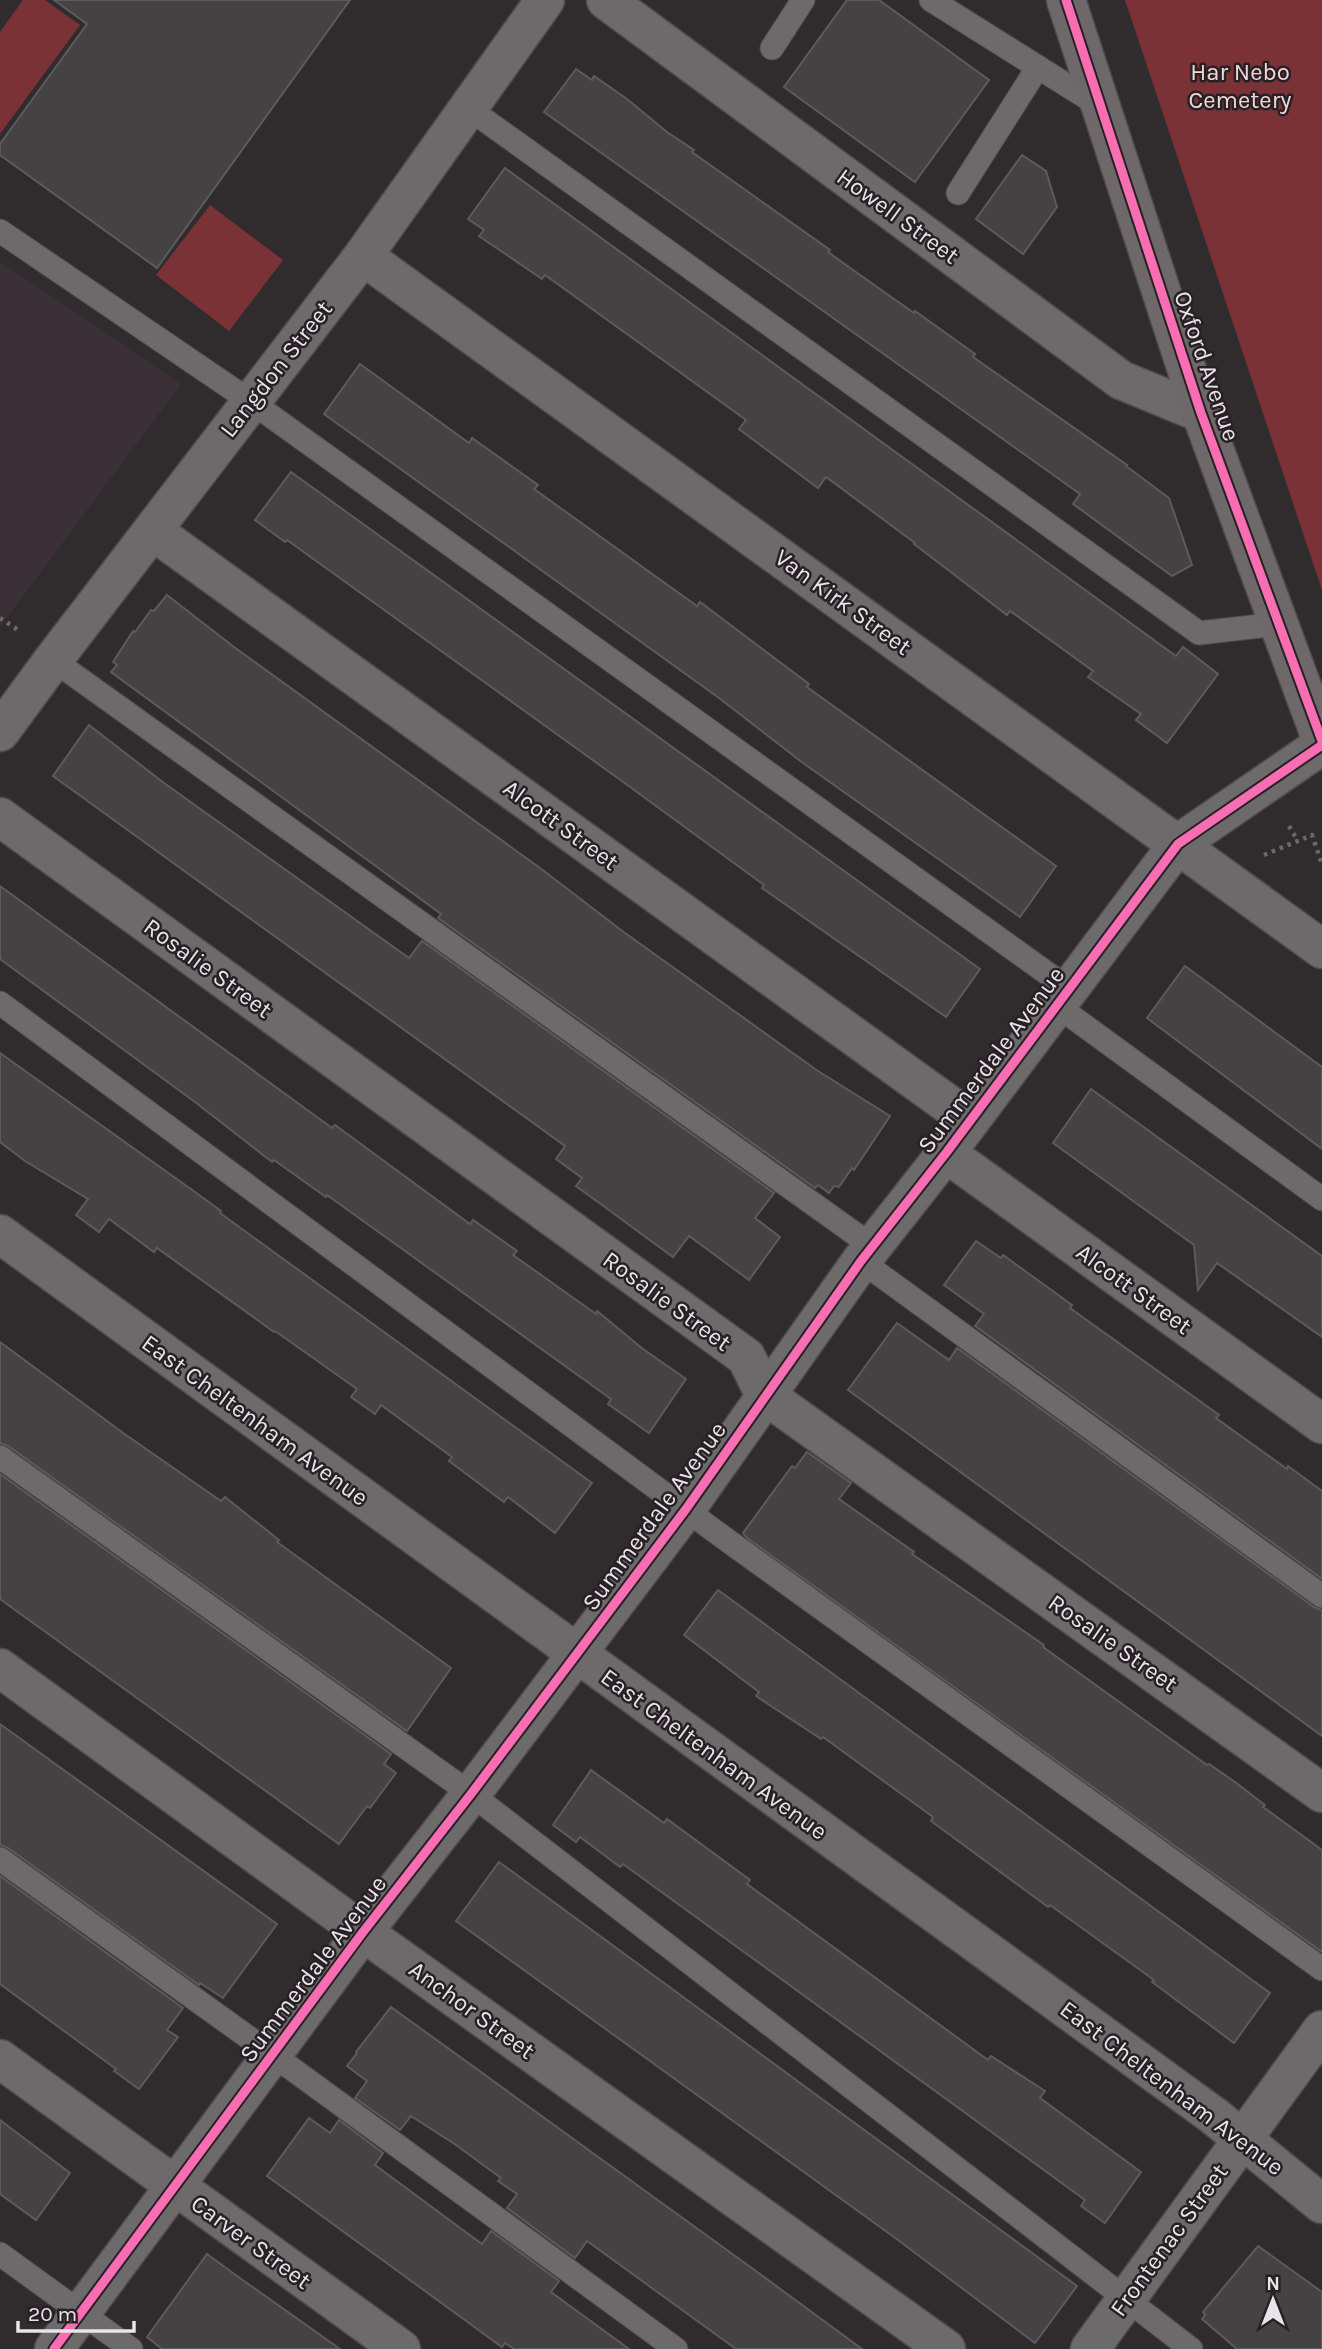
<svg xmlns="http://www.w3.org/2000/svg" width="1322" height="2349" font-family="Karla,sans-serif">
<style>
.built{fill:#3b3038}
.green{fill:#7a3236}
.building{fill:#444243;stroke:#5c5a5c;stroke-width:2}
.lines{fill:none;stroke-linecap:round;stroke-linejoin:round}
.lane-casing{stroke:#4e4a4d;stroke-width:25}
.street-casing{stroke:#4e4a4d;stroke-width:41}
.secondary-casing{stroke:#4e4a4d;stroke-width:41}
.primary-casing{stroke:#4e4a4d;stroke-width:41}
.path{stroke:#6b686a;stroke-width:4.5;stroke-dasharray:3.5 5;stroke-linecap:butt}
.lane{stroke:#6d6a6c;stroke-width:23}
.street{stroke:#6d6a6c;stroke-width:38}
.secondary{stroke:#6d6a6c;stroke-width:38}
.primary{stroke:#6f686a;stroke-width:38}
.cycleway-casing{stroke:#272125;stroke-width:13}
.cycleway{stroke:#f96db3;stroke-width:9}
.labels{text-anchor:middle;dominant-baseline:central;stroke-width:5;stroke-linejoin:round;paint-order:stroke}
.park-label{font-size:24px;fill:#f1d6d5;stroke:#272125}
.street-label{font-size:24px;fill:#e8e4e7;stroke:#272125}
</style>
<rect width="100%" height="100%" fill="#302c2e"/>
<!-- built -->
<path class="built" d="M0,262L181,384L0,627Z"/>
<!-- green -->
<g class="green">
<path d="M23,0H45L80,25L0,134V32Z"/>
<path d="M1125,0H1322V590Z"/>
<path d="M210,205L283,260L229,331L156,275Z"/>
</g>
<!-- building -->
<g class="building">
<path d="M54,0H350L157,268L0,155V144L87,24Z"/>
<path d="M847,0H879L989,80L915,182L784,87Z"/>
<path d="M576,69L592,80L594,76L627,99L667,132L694,150L692,152L830,250L828,252L853,270L914,313L915,311L975,354L973,357L1127,465L1126,466L1169,498L1192,565L1172,576L1073,504L1080,494L544,112Z"/>
<path d="M1022,155L1046,171L1057,207L1023,254L976,219Z"/>
<path d="M505,168L1176,656L1183,647L1218,674L1167,743L1136,720L1141,714L1088,677L1093,671L1010,611L1007,615L914,544L915,543L826,477L818,488L739,429L746,420L545,275L542,279L479,236L484,230L468,219Z"/>
<path d="M360,364L469,443L472,438L538,485L534,489L697,606L700,602L809,684L807,687L1056,866L1020,917L803,763L719,698L324,414Z"/>
<path d="M291,472L980,969L946,1017L762,888L764,885L626,784L287,540L285,542L255,520Z"/>
<path d="M167,595L234,647L540,868L625,933L818,1071L890,1116L854,1170L852,1168L839,1187L834,1186L829,1193L818,1185L815,1188L438,918L441,914L111,672L117,665L113,662L133,631L135,632L151,610L154,611Z"/>
<path d="M89,725L164,783L409,958L422,941L774,1193L755,1218L780,1237L749,1280L689,1236L673,1257L602,1205L576,1186L582,1178L556,1159L565,1146L53,776Z"/>
<path d="M0,886L332,1128L335,1125L470,1224L473,1220L517,1251L513,1255L596,1314L597,1311L643,1349L686,1379L649,1433L608,1404L611,1399L327,1195L326,1197L274,1160L272,1162L195,1102L0,959Z"/>
<path d="M1185,966L1322,1067V1149L1147,1018Z"/>
<path d="M0,1053L195,1192L221,1211L220,1213L592,1483L555,1533L508,1497L504,1502L449,1461L452,1457L381,1405L375,1414L351,1397L357,1389L275,1331L274,1332L157,1248L154,1252L109,1219L99,1232L76,1215L88,1199L25,1161L0,1142Z"/>
<path d="M1091,1089L1322,1256V1337L1217,1263L1198,1290L1194,1245L1053,1143Z"/>
<path d="M976,1241L1001,1258L1003,1255L1072,1305L1070,1308L1219,1415L1216,1418L1287,1469L1288,1466L1322,1491V1579L975,1326L984,1314L944,1285Z"/>
<path d="M897,1323L949,1360L957,1348L1314,1607L1322,1610V1736L848,1390Z"/>
<path d="M0,1342L126,1435L221,1501L225,1497L279,1540L277,1542L451,1668L407,1731L8,1446L0,1443Z"/>
<path d="M807,1452L851,1483L839,1499L914,1552L912,1554L1044,1645L1043,1647L1207,1765L1209,1764L1235,1782L1265,1805L1263,1807L1322,1850V1952L747,1538L743,1533L792,1466L795,1468Z"/>
<path d="M0,1474L391,1754L384,1764L396,1773L370,1808L367,1806L339,1844L0,1599Z"/>
<path d="M718,1590L1270,1993L1234,2043L1152,1982L1154,1980L1050,1905L1048,1907L931,1821L933,1817L823,1737L821,1739L756,1696L759,1692L684,1635Z"/>
<path d="M0,1724L277,1924L223,1998L200,1983L199,1985L8,1848L0,1845Z"/>
<path d="M591,1770L664,1823L667,1819L750,1880L747,1884L988,2060L991,2056L1045,2091L1040,2098L1141,2172L1105,2223L1081,2206L1085,2200L623,1864L620,1867L580,1837L576,1842L553,1825Z"/>
<path d="M499,1862L1077,2286L1035,2343L898,2240L456,1921Z"/>
<path d="M0,1876L183,2008L167,2030L178,2037L139,2089L114,2071L116,2069L0,1984Z"/>
<path d="M391,2007L749,2266L862,2349H736L587,2241L575,2258L507,2208L517,2194L498,2181L501,2178L456,2145L411,2116L400,2130L355,2098L367,2081L347,2066L357,2053L356,2052Z"/>
<path d="M309,2118L330,2133L339,2120L383,2153L375,2165L482,2244L491,2231L559,2281L551,2292L629,2349H514L505,2343L502,2347L267,2176Z"/>
<path d="M0,2120L70,2173L36,2220L0,2194Z"/>
<path d="M1258,2246L1322,2292V2349H1237L1202,2319L1205,2315L1203,2312Z"/>
<path d="M207,2254L237,2276L340,2349H162L147,2337Z"/>
</g>
<g class="lines">
<!-- lane casing -->
<g class="lane-casing">
<g id="lane">
<path d="M931,0L1100,106"/>
<path d="M772,48L803,0"/>
<path d="M468,108L1199,633L1277,624"/>
<path d="M958,193L1038,67"/>
<path d="M0,231L250,401L1069,989"/>
<path d="M53,660L872,1246"/>
<path d="M0,1003L720,1535L1322,1969"/>
<path d="M1056,1005L1322,1199"/>
<path d="M861,1261L1322,1596"/>
<path d="M0,1457L471,1794L1191,2349"/>
<path d="M0,1859L273,2055L676,2349"/>
<path d="M0,2254L131,2349"/>
</g>
</g>
<!-- street casing -->
<g class="street-casing">
<g id="street">
<path d="M606,0L1121,380L1201,413"/>
<path d="M363,256L1322,949"/>
<path d="M153,531L970,1120"/>
<path d="M0,817L746,1357L765,1395L1322,1793"/>
<path d="M946,1153L1322,1424"/>
<path d="M0,1234L1214,2116L1322,2204"/>
<path d="M0,1668L363,1932L946,2349"/>
<path d="M0,2059L401,2349"/>
<path d="M1090,2349L1322,2030"/>
</g>
</g>
<!-- secondary casing -->
<g class="secondary-casing">
<g id="secondary">
<path d="M0,732L53,660L363,256L545,0"/>
<path d="M54,2349L363,1932L471,1794L686,1509L861,1261L946,1153L1178,844L1322,745"/>
</g>
</g>
<!-- primary casing -->
<g class="primary-casing">
<path id="primary" d="M1066,0L1201,413L1322,741"/>
</g>
<!-- path -->
<g class="path">
<path d="M0,618L21,632"/>
<path d="M1289,826L1298,841"/>
<path d="M1264,855L1312,835L1322,864"/>
</g>
<!-- lane -->
<use href="#lane" class="lane"/>
<!-- street -->
<use href="#street" class="street"/>
<!-- secondary -->
<use href="#secondary" class="secondary"/>
<!-- primary -->
<use href="#primary" class="primary"/>
<!-- cycleway casing -->
<g class="cycleway-casing">
<g id="cycleway">
<path d="M1066,0L1201,413L1322,741"/>
<path d="M54,2349L363,1932L471,1794L686,1509L861,1261L946,1153L1178,844L1322,745"/>
</g>
</g>
<!-- cycleway -->
<use href="#cycleway" class="cycleway"/>
</g>
<g class="labels">
<!-- park labels -->
<g class="park-label">
<text x="1240" y="72">Har Nebo<tspan x="1240" dy="28">Cemetery</tspan></text>
</g>
<!-- street labels -->
<g class="street-label">
<text transform="translate(898 216) rotate(36)">Howell Street</text>
<text transform="translate(1207 366) rotate(71)">Oxford Avenue</text>
<text transform="translate(276 369) rotate(-52)">Langdon Street</text>
<text transform="translate(843 602) rotate(36)">Van Kirk Street</text>
<text transform="translate(561 825) rotate(36)">Alcott Street</text>
<text transform="translate(208 968) rotate(36)">Rosalie Street</text>
<text transform="translate(991 1060) rotate(-53)">Summerdale Avenue</text>
<text transform="translate(1134 1289) rotate(36)">Alcott Street</text>
<text transform="translate(667 1301) rotate(36)">Rosalie Street</text>
<text transform="translate(255 1420) rotate(36)">East Cheltenham Avenue</text>
<text transform="translate(654 1516) rotate(-54)">Summerdale Avenue</text>
<text transform="translate(1113 1643) rotate(35)">Rosalie Street</text>
<text transform="translate(714 1754) rotate(36)">East Cheltenham Avenue</text>
<text transform="translate(313 1969) rotate(-53)">Summerdale Avenue</text>
<text transform="translate(472 2010) rotate(36)">Anchor Street</text>
<text transform="translate(1172 2088) rotate(37)">East Cheltenham Avenue</text>
<text transform="translate(1169 2240) rotate(-54)">Frontenac Street</text>
<text transform="translate(251 2242) rotate(36)">Carver Street</text>
</g>
</g>
<!-- north arrow -->
<g transform="translate(1273 2300)" stroke="#272125" stroke-width="5" paint-order="stroke">
<path d="M0-5L12 26L0 18L-12 26Z" fill="#e8e4e7"/>
<text y="-10" font-size="19" font-weight="bold" text-anchor="middle" fill="#e8e4e7">N</text>
</g>
<!-- scale -->
<path d="M18 2321v10h116v-10" fill="none" stroke="#e8e4e7" stroke-width="3.5"/>
<text x="28" y="2321" font-size="21" fill="#e8e4e7" stroke="#272125" stroke-width="5" paint-order="stroke">20 m</text>
</svg>
